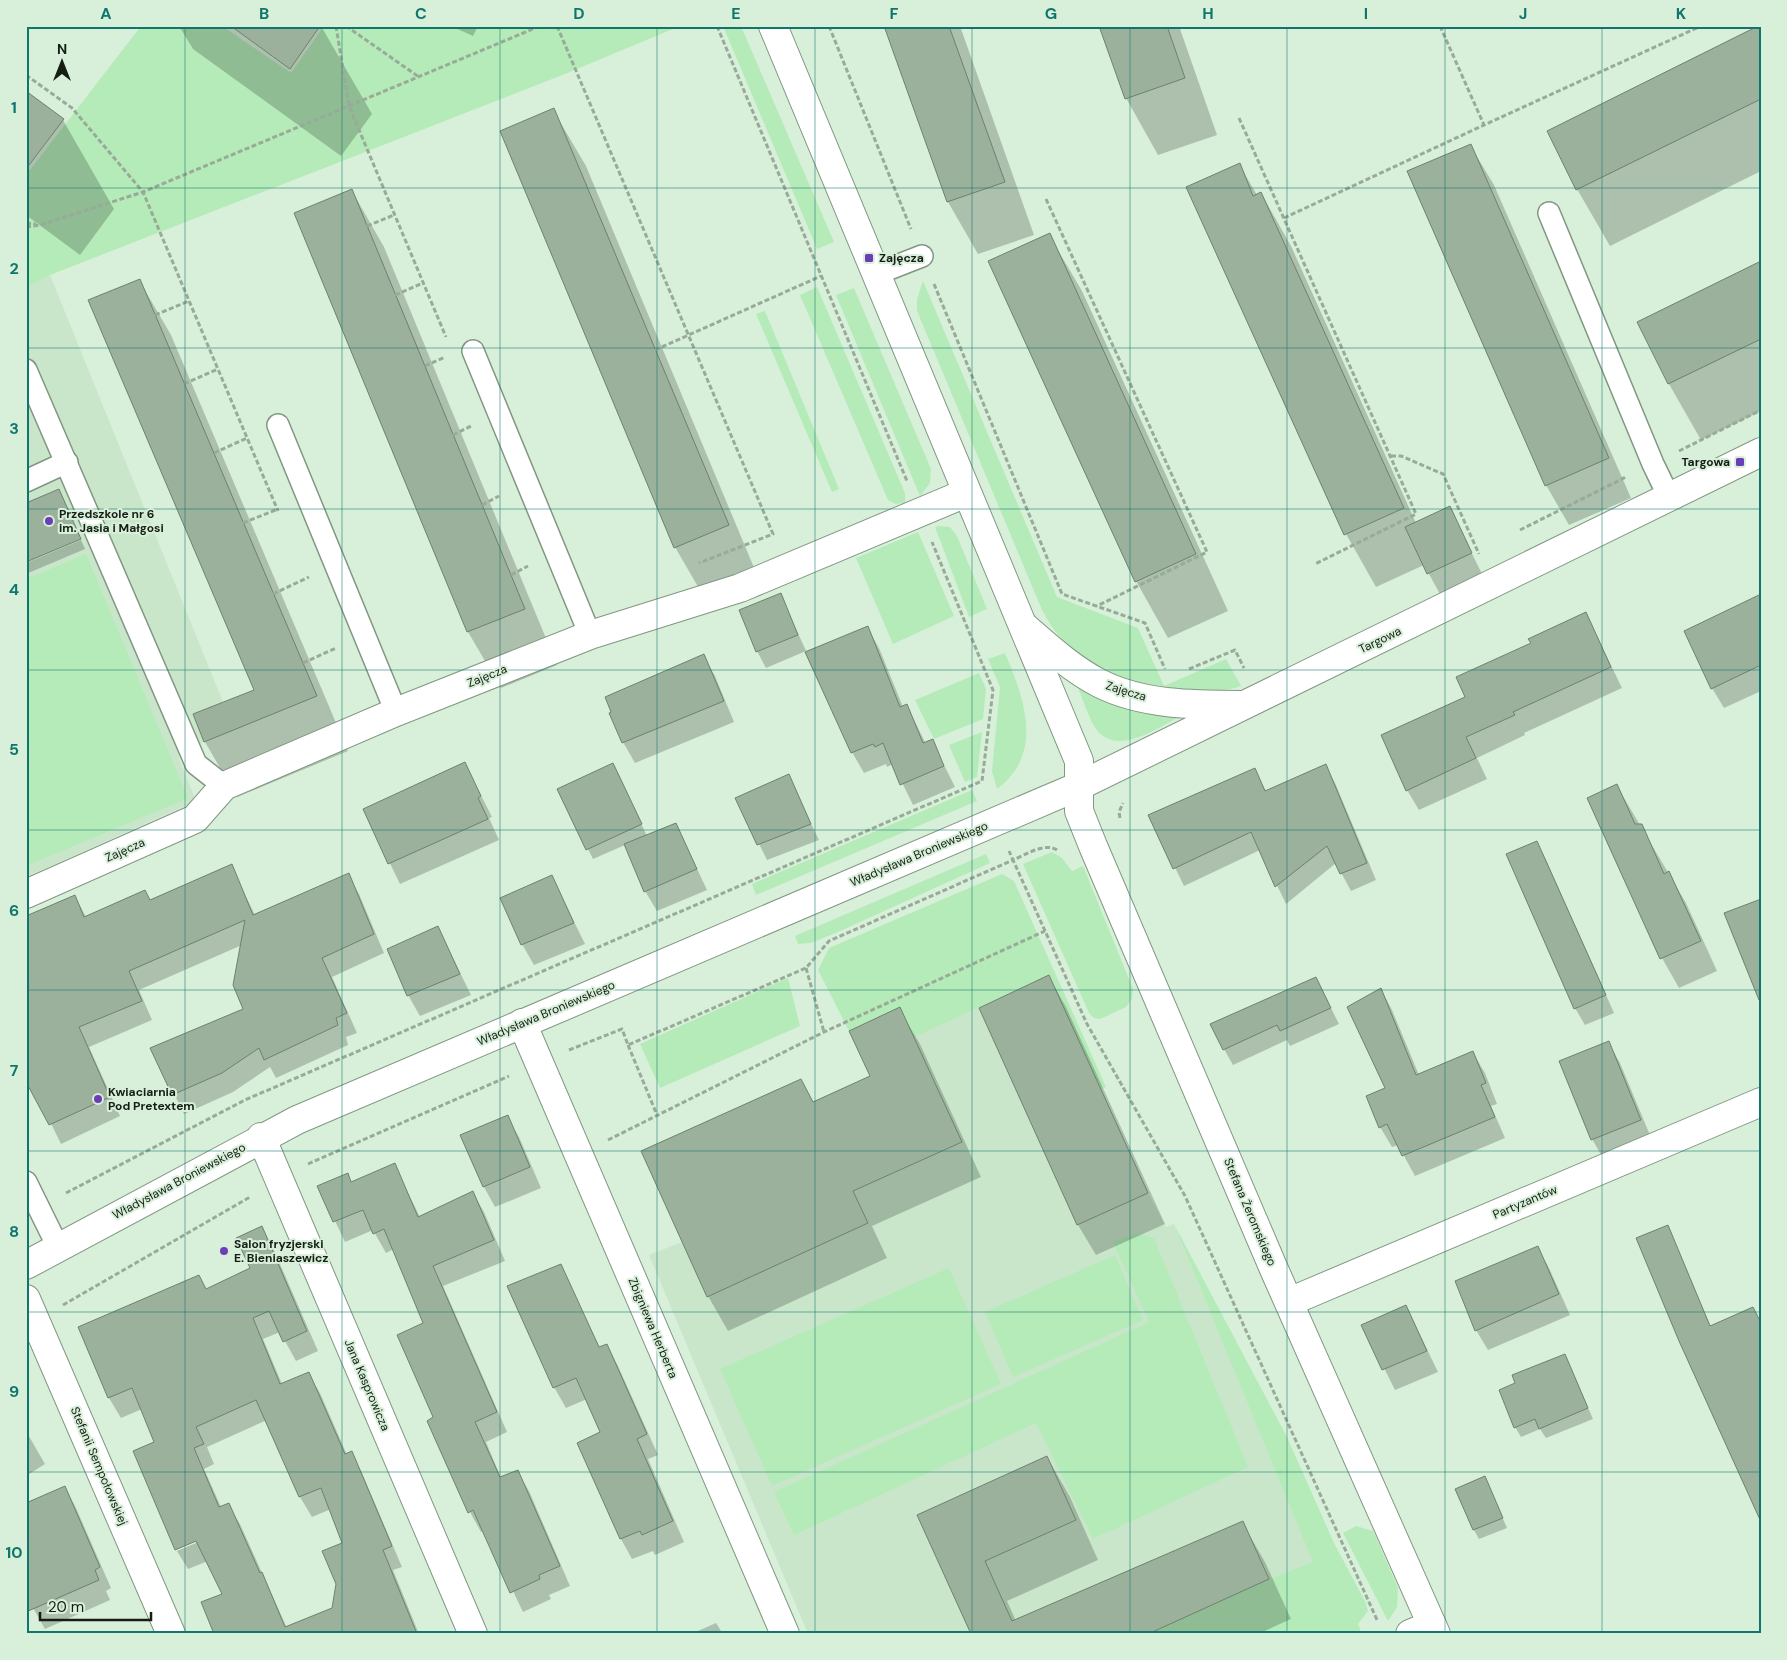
<svg xmlns="http://www.w3.org/2000/svg" width="1787" height="1660" font-family="'DM Sans',sans-serif">
<style>
.built{fill:#c9e6ca}
.green{fill:#b5ebb8}
.shadow{fill:#0003;fill-rule:evenodd}
.building{fill:#9bb19c;stroke:#6d826e;fill-rule:evenodd}
.lines{fill:none;stroke-linecap:round;stroke-linejoin:round}
.lane-casing{stroke:#819782;stroke-width:24}
.street-casing{stroke:#819782;stroke-width:30}
.path{stroke:#98aa98;stroke-width:3;stroke-dasharray:5 2.5;stroke-linecap:butt}
.lane{stroke:#fff;stroke-width:21}
.street{stroke:#fff;stroke-width:28}
.grid{fill:none;stroke:#0f766e;stroke-width:1;stroke-opacity:0.55}
.poi-dot{fill:#6b3eb6;stroke:#d8f0d9;stroke-width:2}
.labels{text-anchor:middle;dominant-baseline:central;stroke-width:4;stroke-linejoin:round;paint-order:stroke}
.poi-label{font-size:12px;font-weight:bold;fill:#151d15;stroke:#d8f0d9;text-anchor:start}
.street-label{font-size:12px;fill:#151d15;stroke:#d8f0d9}
.neatline{fill:none;stroke:#0f766e;stroke-width:2}
.grid-label{font-size:16px;text-anchor:middle;font-weight:bold;fill:#0f766e}
</style>
<rect width="100%" height="100%" fill="#d8f0d9"/>
<!-- built -->
<g class="built">
<path d="M50,275L223,702L193,714L204,742L178,756L196,801L26,877V286Z"/>
<path d="M1049,975L1148,1193L1166,1227L1174,1224L1314,1562L1269,1579L1148,1634H808L649,1255L682,1242L641,1151L801,1079L813,1102L870,1076L849,1031Z"/>
</g>
<!-- green -->
<g class="green">
<path d="M141,26H222L291,73L324,26H680L565,74L50,275L26,287V168L30,170Z"/>
<path d="M723,26H741L834,242L817,249Z"/>
<path d="M923,281L1057,597L1138,628L1164,686L1226,659L1241,686C1204,699 1134,688 1099,671C1076,659 1054,633 1042,610L917,311V299Z"/>
<path d="M817,287L905,493V503L896,504L888,500L800,295Z"/>
<path d="M854,288L931,469L930,483L920,496L836,295Z"/>
<path d="M765,311L839,489L832,492L756,314Z"/>
<path d="M939,526L950,527L957,536L987,609L969,617L935,527Z"/>
<path d="M918,532L954,616L893,644L856,558Z"/>
<path d="M86,554L188,798L26,866V579Z"/>
<path d="M1005,653C1024,698 1045,753 997,789L992,771L1000,687L988,659Z"/>
<path d="M979,673L986,689L983,719L934,739L915,700Z"/>
<path d="M1076,683L1183,715C1158,727 1115,760 1094,726C1087,713 1082,697 1076,683Z"/>
<path d="M982,732L977,777L965,782L949,745Z"/>
<path d="M972,790L977,801L756,895L752,884Z"/>
<path d="M1052,852L1062,858L1072,871L1083,866L1133,989L1132,999L1126,1007L1100,1019L1094,1018L1089,1013L1023,864Z"/>
<path d="M986,854L990,863L838,932L811,943L798,944L795,936Z"/>
<path d="M1002,874L1014,881L1106,1087L1101,1089L1049,975L914,1037L849,1031L818,970L829,948Z"/>
<path d="M788,978L800,1026L660,1088L640,1044Z"/>
<path d="M1174,1224L1287,1437L1334,1543L1365,1601L1368,1611L1358,1624L1362,1634H1148L1269,1579L1313,1562Z"/>
<path d="M1137,1233L1154,1238L1248,1467L1093,1539L1036,1423L794,1535L774,1492L1149,1322L1113,1242Z"/>
<path d="M1115,1255L1143,1320L1013,1377L985,1312Z"/>
<path d="M949,1268L1001,1384L772,1486L720,1369Z"/>
<path d="M1356,1526L1373,1531L1398,1588L1397,1607L1388,1621L1343,1533Z"/>
</g>
<!-- shadow -->
<g class="shadow">
<path d="M179,26H321L372,114L341,156L193,49Z"/>
<path d="M451,26H478L473,36Z"/>
<path d="M885,26H960L1034,235L978,254L948,202Z"/>
<path d="M1101,26H1179L1217,135L1158,155L1126,98Z"/>
<path d="M1761,26V171L1610,246L1577,189L1549,132Z"/>
<path d="M26,93L63,120L114,209L80,255L26,215Z"/>
<path d="M553,110L586,166L760,582L708,604L675,547Z"/>
<path d="M1470,145L1494,185L1631,498L1569,525L1546,485Z"/>
<path d="M1239,164L1257,195L1261,193L1291,246L1416,523L1449,507L1482,574L1440,594L1424,565L1376,587L1346,534L1187,188Z"/>
<path d="M352,191L384,247L557,665L501,688L468,632L296,214Z"/>
<path d="M1049,235L1082,291L1228,611L1168,638L1136,581Z"/>
<path d="M1761,263V411L1701,440L1669,384L1639,322Z"/>
<path d="M139,280L171,335L348,751L237,797L205,742L195,715L256,691Z"/>
<path d="M81,540L85,549L26,574V563Z"/>
<path d="M780,594L807,653L867,627L879,648L903,707L907,706L926,744L932,741L955,787L913,805L893,764L887,767L886,764L864,773L852,752L806,651L766,668L757,651Z"/>
<path d="M1761,596V691L1724,708L1712,688Z"/>
<path d="M1586,614L1622,688L1524,733L1525,735L1477,758L1487,779L1419,810L1407,790L1466,697L1532,644Z"/>
<path d="M703,655L715,676L734,722L635,763L623,742Z"/>
<path d="M465,764L492,817L489,818L499,840L400,884L364,810Z"/>
<path d="M613,765L647,836L676,824L707,890L657,911L645,891L625,845L593,859L558,790Z"/>
<path d="M1325,766L1335,783L1376,880L1351,891L1336,863L1286,904L1260,850L1184,886L1150,816L1254,770L1266,791Z"/>
<path d="M788,776L819,840L767,860L737,799Z"/>
<path d="M1617,786L1686,903L1717,971L1679,988L1662,958Z"/>
<path d="M1536,842L1546,860L1614,1013L1585,1025L1575,1008Z"/>
<path d="M231,866L255,915L348,875L359,894L384,953L332,977L357,1033L346,1037L348,1045L276,1078L270,1067L233,1092L184,1114L152,1048L244,1010L242,945L139,990L152,1020L89,1047L120,1116L61,1144L26,1072L75,896L86,917L150,901Z"/>
<path d="M552,877L585,944L534,965L522,944Z"/>
<path d="M438,928L471,995L420,1016L408,995Z"/>
<path d="M1049,977L1066,1007L1165,1224L1096,1255L1078,1225L980,1008Z"/>
<path d="M1381,989L1392,1010L1419,1075L1473,1053L1485,1073L1497,1104L1491,1106L1505,1138L1415,1176L1398,1145L1392,1147L1380,1127L1387,1089Z"/>
<path d="M1324,994L1339,1024L1290,1046L1287,1040L1233,1065L1224,1049Z"/>
<path d="M899,1009L920,1044L981,1177L872,1226L887,1258L728,1331L708,1296L814,1103L872,1077Z"/>
<path d="M1608,1042L1620,1063L1652,1140L1604,1160L1592,1139L1561,1062Z"/>
<path d="M507,1117L519,1137L541,1188L495,1207L484,1187L462,1136Z"/>
<path d="M394,1165L420,1217L473,1193L484,1212L505,1261L443,1286L507,1432L486,1442L501,1478L517,1471L529,1491L570,1586L549,1595L551,1599L523,1612L484,1531L481,1532L470,1512L435,1418L425,1324L394,1249L386,1253L373,1230L345,1242L319,1187L347,1175L352,1183Z"/>
<path d="M1667,1226L1711,1327L1761,1505Z"/>
<path d="M262,1228L273,1248L318,1351L296,1361L280,1332L263,1339L282,1384L308,1373L320,1393L347,1455L351,1453L362,1473L402,1567L393,1570L419,1634H215L224,1594L208,1561L188,1569L177,1551L203,1540L202,1538L177,1548V1550L135,1452L156,1442L142,1409L121,1418L109,1398L80,1328L206,1290L251,1268ZM267,1420L300,1497L312,1517L331,1509L343,1543L333,1609L287,1628L240,1524L228,1505L221,1507L204,1469L214,1464L207,1447Z"/>
<path d="M1538,1248L1549,1268L1570,1315L1488,1350L1476,1330Z"/>
<path d="M560,1266L600,1348L607,1345L618,1366L658,1455L648,1459L684,1542L655,1555L653,1551L632,1559L621,1539L578,1444L602,1433L587,1399L566,1408L554,1387Z"/>
<path d="M1406,1306L1438,1372L1395,1390L1363,1326Z"/>
<path d="M1565,1355L1593,1419L1546,1438L1540,1429L1521,1437L1515,1427L1517,1383Z"/>
<path d="M26,1431L45,1464L26,1476Z"/>
<path d="M1047,1457L1070,1497L1098,1560L1007,1601L1016,1621L1242,1522L1265,1562L1291,1619L1258,1634H973L919,1515Z"/>
<path d="M1485,1478L1507,1528L1479,1539L1474,1530Z"/>
<path d="M65,1487L76,1508L111,1588L106,1591L110,1600L45,1629L33,1608Z"/>
<path d="M716,1623L723,1634H691Z"/>
</g>
<!-- building -->
<g class="building">
<path d="M231,26H320L290,69Z"/>
<path d="M884,26H949L1005,182L947,202Z"/>
<path d="M1099,26H1167L1185,78L1125,99Z"/>
<path d="M1758,26H1761V99L1576,190L1547,131Z"/>
<path d="M26,91L64,119L26,169Z"/>
<path d="M554,108L729,525L674,548L500,131Z"/>
<path d="M1471,144L1609,458L1545,486L1407,171Z"/>
<path d="M1240,163L1253,196L1261,192L1404,508L1344,535L1186,187Z"/>
<path d="M352,189L525,609L467,632L294,213Z"/>
<path d="M1050,233L1196,554L1135,582L988,261Z"/>
<path d="M1761,261V339L1668,384L1637,322Z"/>
<path d="M140,279L317,696L204,742L193,714L254,690L88,300Z"/>
<path d="M59,489L81,539L26,562V503Z"/>
<path d="M1450,506L1472,553L1427,574L1405,527Z"/>
<path d="M781,593L798,635L756,652L739,610Z"/>
<path d="M1761,594V665L1711,689L1684,631Z"/>
<path d="M1586,612L1611,667L1513,712L1515,715L1466,737L1476,758L1406,791L1381,735L1465,697L1456,677L1531,643L1528,639Z"/>
<path d="M868,626L900,707L907,704L923,743L933,739L944,766L900,785L883,743L875,747L873,744L851,753L805,652Z"/>
<path d="M704,654L724,701L622,743L609,713L611,712L605,697Z"/>
<path d="M465,762L481,796L478,798L488,819L388,864L363,809Z"/>
<path d="M613,763L642,824L586,850L557,789Z"/>
<path d="M1326,764L1367,863L1340,874L1327,846L1275,887L1251,832L1173,869L1148,815L1255,768L1265,791Z"/>
<path d="M789,774L811,824L757,845L735,798Z"/>
<path d="M1617,784L1635,824H1642L1664,874L1669,871L1701,941L1660,959L1587,798Z"/>
<path d="M676,823L697,869L644,892L624,844Z"/>
<path d="M1537,841L1606,995L1574,1009L1506,854Z"/>
<path d="M232,864L253,915L349,873L374,934L322,958L347,1013L336,1018L338,1025L264,1060L259,1048L222,1073L172,1095L150,1048L243,1009L233,985L245,920L129,971L142,1001L79,1027L110,1097L49,1125L26,1082V916L75,895L84,917L145,890L150,900Z"/>
<path d="M552,875L574,923L521,945L500,898Z"/>
<path d="M1761,899V1000H1759L1724,913Z"/>
<path d="M438,926L460,974L407,996L387,949Z"/>
<path d="M1049,975L1148,1193L1077,1225L979,1008Z"/>
<path d="M1316,977L1331,1008L1280,1031L1277,1025L1223,1050L1210,1024Z"/>
<path d="M1381,988L1416,1075L1473,1051L1486,1083L1481,1085L1495,1117L1402,1156L1387,1124L1379,1128L1366,1096L1385,1088L1347,1007Z"/>
<path d="M900,1007L962,1142L853,1191L868,1223L707,1297L641,1151L801,1079L813,1102L870,1076L849,1031Z"/>
<path d="M1609,1041L1641,1120L1591,1140L1559,1061Z"/>
<path d="M508,1115L530,1167L483,1187L460,1135Z"/>
<path d="M395,1163L418,1217L473,1191L494,1240L433,1266L497,1412L475,1422L500,1477L518,1470L560,1566L539,1575L540,1579L510,1593L473,1510L468,1513L427,1421L433,1417L397,1335L423,1323L384,1229L373,1234L363,1210L333,1222L317,1186L348,1173L351,1182Z"/>
<path d="M1668,1225L1710,1326L1753,1307L1761,1323V1522L1679,1341L1636,1238Z"/>
<path d="M262,1226L307,1331L283,1342L269,1311L253,1318L280,1384L309,1372L345,1454L352,1451L392,1546L383,1550L417,1634H214L201,1602L222,1594L196,1541L175,1550L133,1451L154,1442L132,1388L108,1398L78,1327L199,1275L206,1289L250,1268L236,1238ZM256,1400L299,1497L321,1488L342,1543L322,1551L336,1584L332,1608L285,1627L262,1572L260,1573L229,1503L219,1507L194,1448L204,1444L196,1427Z"/>
<path d="M1538,1246L1559,1294L1475,1331L1455,1281Z"/>
<path d="M561,1264L599,1347L607,1344L647,1434L637,1439L673,1521L642,1535L640,1531L620,1539L577,1443L600,1432L576,1378L553,1388L507,1286Z"/>
<path d="M1406,1305L1427,1351L1382,1370L1361,1325Z"/>
<path d="M1565,1354L1588,1408L1539,1429L1535,1419L1514,1428L1499,1390L1515,1383L1512,1375Z"/>
<path d="M1047,1456L1076,1520L985,1561L1012,1621L1243,1521L1269,1579L1148,1634H971L917,1515Z"/>
<path d="M1485,1476L1503,1518L1473,1530L1455,1489Z"/>
<path d="M65,1486L100,1567L95,1570L99,1580L26,1612V1503Z"/>
</g>
<g class="lines">
<!-- lane casing -->
<g class="lane-casing">
<g id="lane">
<path d="M1549,213L1653,464L1669,497"/>
<path d="M876,274L922,256"/>
<path d="M473,351L590,635"/>
<path d="M26,370L196,764L224,786"/>
<path d="M278,425L396,712"/>
<path d="M26,481L67,462"/>
<path d="M26,1182L58,1247"/>
</g>
</g>
<!-- street casing -->
<g class="street-casing">
<g id="street">
<path d="M773,26L1079,761V811L1093,846L1273,1267L1436,1634"/>
<path d="M1026,628C1049,648 1072,669 1099,683C1142,705 1194,705 1241,705"/>
<path d="M26,894L195,819L224,786L396,712L590,635L740,588L966,493"/>
<path d="M522,1023L785,1634"/>
<path d="M261,1137L473,1634"/>
<path d="M26,1265L297,1120L1079,786L1761,452"/>
<path d="M26,1299L171,1634"/>
<path d="M1289,1302L1761,1102"/>
<path d="M1410,1634L1432,1625"/>
</g>
</g>
<!-- path -->
<g class="path">
<path d="M336,26L349,106L446,337"/>
<path d="M346,26L419,77"/>
<path d="M557,26L773,534L699,563"/>
<path d="M717,26L907,481"/>
<path d="M829,26L911,229"/>
<path d="M1440,26L1484,125L1701,26"/>
<path d="M26,75L72,108L143,192L278,511"/>
<path d="M1239,118L1416,514L1315,564"/>
<path d="M1046,199L1207,552L1097,606"/>
<path d="M1284,218L1484,125"/>
<path d="M26,223L36,224"/>
<path d="M367,226L394,215"/>
<path d="M26,227L40,225L143,192L540,26"/>
<path d="M934,284L1062,594L1145,623L1165,669"/>
<path d="M395,295L423,283"/>
<path d="M155,315L189,301"/>
<path d="M655,350L821,276"/>
<path d="M425,366L445,357"/>
<path d="M184,384L218,369"/>
<path d="M453,435L471,426"/>
<path d="M1679,451L1761,410"/>
<path d="M214,453L247,438"/>
<path d="M1391,456H1401L1443,474L1479,554"/>
<path d="M482,505L499,496"/>
<path d="M243,523L278,509"/>
<path d="M1520,530L1626,477"/>
<path d="M511,575L528,566"/>
<path d="M273,594L309,577"/>
<path d="M303,663L336,648"/>
<path d="M1189,669L1235,650L1244,668"/>
<path d="M1120,818L1119,812L1123,803"/>
<path d="M1057,850C1045,842 1025,855 1013,860L1087,1024L1185,1196L1378,1622"/>
<path d="M806,968L824,1032"/>
<path d="M628,1045L657,1115"/>
<path d="M569,1050L622,1029L628,1045L806,968L829,941L1013,860L1009,851"/>
<path d="M608,1140L824,1032L1045,931"/>
<path d="M308,1164L509,1076"/>
<path d="M66,1193L245,1100L982,781L993,690L932,542"/>
<path d="M63,1305L250,1197"/>
</g>
<!-- lane -->
<use href="#lane" class="lane"/>
<!-- street -->
<use href="#street" class="street"/>
</g>
<!-- grid -->
<path class="grid" d="M185,26V1634M342,26V1634M500,26V1634M657,26V1634M815,26V1634M972,26V1634M1130,26V1634M1287,26V1634M1445,26V1634M1602,26V1634M26,188H1761M26,348H1761M26,509H1761M26,670H1761M26,830H1761M26,990H1761M26,1151H1761M26,1312H1761M26,1472H1761"/>
<!-- markers -->
<g class="poi-dot">
<rect x="864" y="253" width="10" height="10" rx="2.5"/>
<rect x="1735" y="457" width="10" height="10" rx="2.5"/>
<circle cx="49" cy="521" r="5"/>
<circle cx="98" cy="1099" r="5"/>
<circle cx="224" cy="1251" r="5"/>
</g>
<g class="labels">
<!-- poi labels -->
<g class="poi-label">
<text x="879" y="258">Zajęcza</text>
<text x="1730" y="462" text-anchor="end">Targowa</text>
<text x="59" y="514">Przedszkole nr 6<tspan x="59" dy="14">im. Jasia i Małgosi</tspan></text>
<text x="108" y="1092">Kwiaciarnia<tspan x="108" dy="14">Pod Pretextem</tspan></text>
<text x="234" y="1244">Salon fryzjerski<tspan x="234" dy="14">E. Bieniaszewicz</tspan></text>
</g>
<!-- street labels -->
<g class="street-label">
<text transform="translate(1380 640) rotate(-26)">Targowa</text>
<text transform="translate(487 676) rotate(-22)">Zajęcza</text>
<text transform="translate(1126 691) rotate(17)">Zajęcza</text>
<text transform="translate(125 850) rotate(-24)">Zajęcza</text>
<text transform="translate(919 854) rotate(-23)">Władysława Broniewskiego</text>
<text transform="translate(546 1013) rotate(-23)">Władysława Broniewskiego</text>
<text transform="translate(179 1181) rotate(-28)">Władysława Broniewskiego</text>
<text transform="translate(1525 1202) rotate(-23)">Partyzantów</text>
<text transform="translate(1250 1212) rotate(67)">Stefana Żeromskiego</text>
<text transform="translate(653 1328) rotate(67)">Zbigniewa Herberta</text>
<text transform="translate(367 1385) rotate(67)">Jana Kasprowicza</text>
<text transform="translate(99 1466) rotate(67)">Stefanii Sempołowskiej</text>
</g>
</g>
<!-- border -->
<rect width="1787" height="1660" fill="none" stroke="#d8f0d9" stroke-width="55"/>
<!-- north arrow -->
<g transform="translate(62 62)" stroke="#d8f0d9" stroke-width="4" paint-order="stroke">
<path d="M0-4L9 19L0 12L-9 19Z" fill="#151d15"/>
<text y="-8" font-size="14" font-weight="bold" text-anchor="middle" fill="#151d15">N</text>
</g>
<!-- scale -->
<path d="M40 1612v8h111v-8" fill="none" stroke="#151d15" stroke-width="2.5"/>
<text x="48" y="1612" font-size="15" fill="#151d15" stroke="#d8f0d9" stroke-width="4" paint-order="stroke">20 m</text>
<rect x="28" y="28" width="1732" height="1604" class="neatline"/>
<g class="grid-label">
<text x="106" y="19">A</text>
<text x="264" y="19">B</text>
<text x="421" y="19">C</text>
<text x="579" y="19">D</text>
<text x="736" y="19">E</text>
<text x="894" y="19">F</text>
<text x="1051" y="19">G</text>
<text x="1208" y="19">H</text>
<text x="1366" y="19">I</text>
<text x="1523" y="19">J</text>
<text x="1681" y="19">K</text>
<text x="14" y="113">1</text>
<text x="14" y="274">2</text>
<text x="14" y="434">3</text>
<text x="14" y="595">4</text>
<text x="14" y="755">5</text>
<text x="14" y="916">6</text>
<text x="14" y="1076">7</text>
<text x="14" y="1237">8</text>
<text x="14" y="1397">9</text>
<text x="14" y="1558">10</text>
</g>
</svg>
